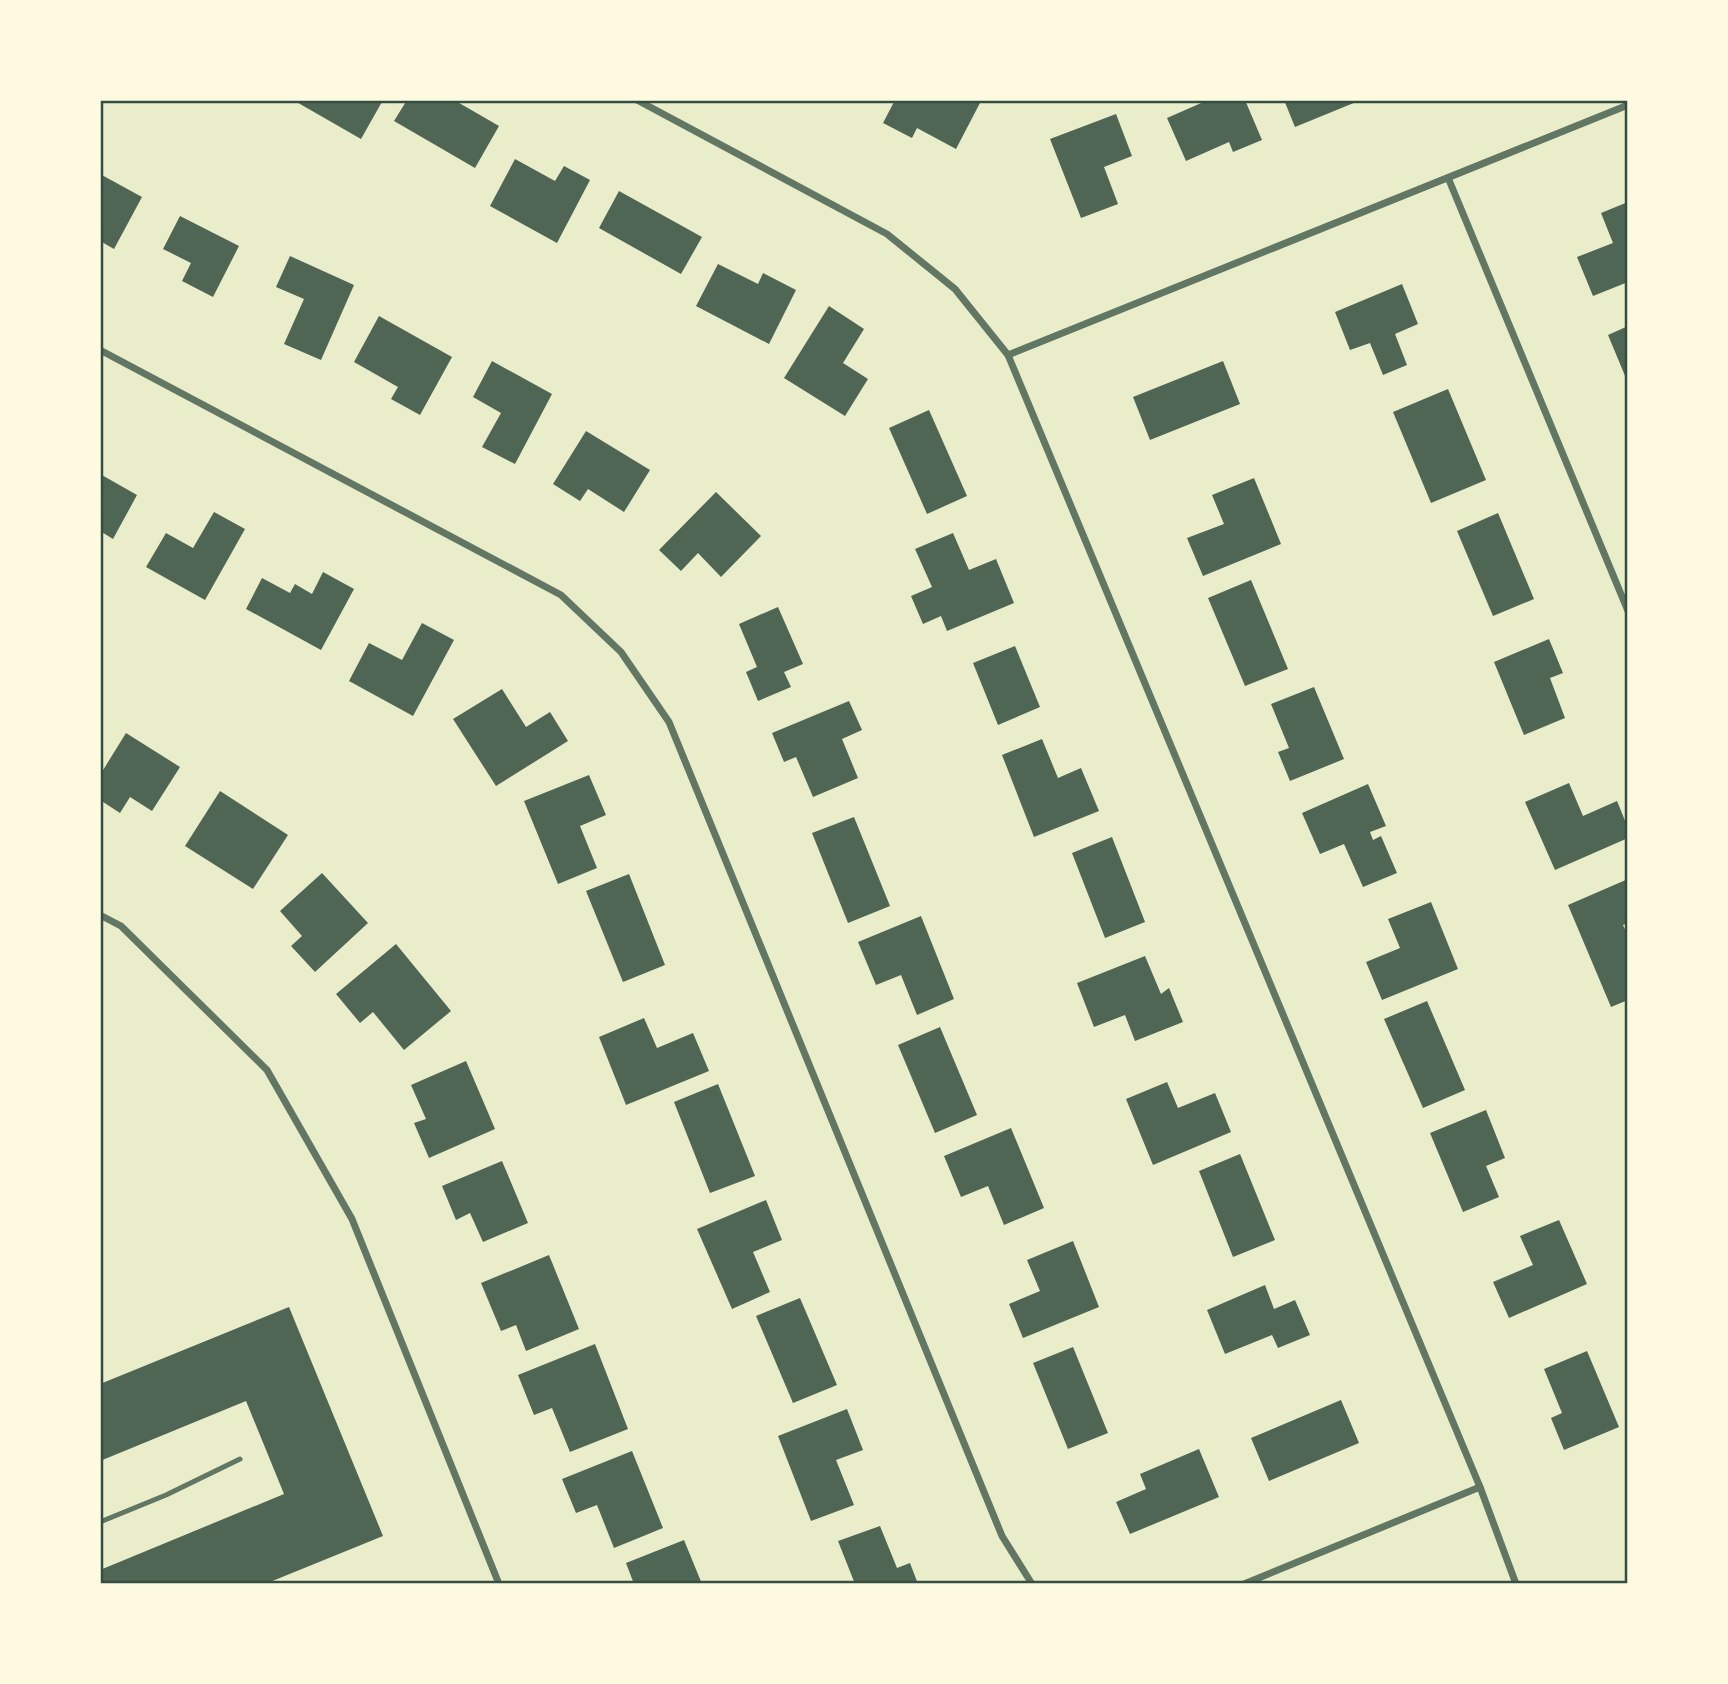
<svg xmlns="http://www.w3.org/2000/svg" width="1728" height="1684" font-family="'Public Sans',sans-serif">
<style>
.building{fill:#4f6655}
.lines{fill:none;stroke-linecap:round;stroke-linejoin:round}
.service{stroke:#617663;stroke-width:5}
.minor{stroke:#617663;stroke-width:7}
.neatline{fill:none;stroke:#344e41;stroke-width:2.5}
</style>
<rect width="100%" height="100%" fill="#e9edc9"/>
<!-- building -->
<g class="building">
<path d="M293,100H383L361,139Z"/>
<path d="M407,100H454L499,126L475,168L394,121Z"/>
<path d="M895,100H979L981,101L956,149L917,128L912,138L883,123Z"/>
<path d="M1208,100H1245L1262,140L1233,152L1229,142L1186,161L1167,118Z"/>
<path d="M1284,100H1361L1295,127Z"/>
<path d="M1116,114L1132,156L1104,167L1118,204L1081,218L1050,139Z"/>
<path d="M515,159L555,181L564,166L590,180L557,243L490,206Z"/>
<path d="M100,174L142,197L114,249L100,241Z"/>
<path d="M619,191L702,237L681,274L599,228Z"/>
<path d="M1628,202V282L1593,296L1577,257L1613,243L1601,213Z"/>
<path d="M180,216L239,246L213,297L182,281L191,263L163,249Z"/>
<path d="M290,256L354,285L321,360L284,344L304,299L276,287Z"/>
<path d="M718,264L758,284L763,273L796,290L769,344L696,306Z"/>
<path d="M1402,284L1418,324L1395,334L1407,365L1383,375L1370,343L1350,350L1335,312Z"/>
<path d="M829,306L864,329L843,363L868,379L845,416L784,378Z"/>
<path d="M379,316L452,357L420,415L391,399L398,387L354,362Z"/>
<path d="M1628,326V383L1608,335Z"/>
<path d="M492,361L552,394L515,464L482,447L501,413L473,397Z"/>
<path d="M1223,361L1240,404L1150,440L1133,397Z"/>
<path d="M1448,389L1486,480L1431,503L1393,412Z"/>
<path d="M929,410L967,496L927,514L889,428Z"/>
<path d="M586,431L650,470L624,512L588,489L580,501L553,484Z"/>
<path d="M100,474L137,495L113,539L100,531Z"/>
<path d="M1254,478L1281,544L1203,576L1187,538L1224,524L1212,495Z"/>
<path d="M716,492L761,536L721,577L698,553L681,571L659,550Z"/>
<path d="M214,512L245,529L205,600L146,567L166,533L193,548Z"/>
<path d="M1498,513L1534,599L1493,616L1457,531Z"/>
<path d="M953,533L969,570L996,559L1014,603L947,631L941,616L923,624L911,596L932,587L915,549Z"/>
<path d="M323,572L354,589L321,650L246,609L262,578L290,593L295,584L312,594Z"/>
<path d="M1251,580L1288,669L1245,686L1208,598Z"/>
<path d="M778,607L803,664L784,672L791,687L758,701L746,672L757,667L739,624Z"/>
<path d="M422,623L454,640L413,716L349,681L369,643L402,660Z"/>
<path d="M1549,639L1563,673L1550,678L1565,718L1524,735L1494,662Z"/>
<path d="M1015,646L1040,707L998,725L973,663Z"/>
<path d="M1314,687L1344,759L1290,781L1278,752L1289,748L1271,704Z"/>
<path d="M502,689L526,727L550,712L568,741L496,786L453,719Z"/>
<path d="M849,701L862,730L842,739L858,778L813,797L796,757L784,762L772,733Z"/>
<path d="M126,733L180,767L152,811L130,797L120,813L100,800V775Z"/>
<path d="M1042,739L1058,778L1081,768L1099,811L1034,837L1002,755Z"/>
<path d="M589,775L606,815L580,826L597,868L558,884L524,801Z"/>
<path d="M1569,783L1583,816L1617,801L1628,828V838L1555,870L1525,802Z"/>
<path d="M1368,784L1386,826L1370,832L1373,840L1381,836L1397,873L1363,887L1344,844L1320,854L1302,813Z"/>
<path d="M220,791L288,835L253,889L185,846Z"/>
<path d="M854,817L890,906L848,923L812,833Z"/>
<path d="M1112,837L1145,922L1105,938L1072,853Z"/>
<path d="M322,873L368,923L315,972L291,946L302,936L280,911Z"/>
<path d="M629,874L665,965L623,982L586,891Z"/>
<path d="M1628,879V923L1623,925L1628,936V1000L1611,1007L1568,905Z"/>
<path d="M1431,902L1458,969L1382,1000L1366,962L1400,948L1388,919Z"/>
<path d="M921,916L954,999L917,1015L901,975L876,985L858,942Z"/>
<path d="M396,944L451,1011L404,1050L373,1012L360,1023L336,994Z"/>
<path d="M1145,956L1161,994L1169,988L1183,1022L1135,1041L1125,1015L1094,1027L1077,983Z"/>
<path d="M1427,1001L1465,1090L1423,1108L1384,1019Z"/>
<path d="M644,1018L657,1048L693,1033L709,1071L626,1105L599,1037Z"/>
<path d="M940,1027L977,1115L935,1133L898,1045Z"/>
<path d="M466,1061L495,1129L429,1158L414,1123L426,1119L411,1085Z"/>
<path d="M1167,1082L1178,1108L1215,1093L1231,1132L1153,1165L1126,1099Z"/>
<path d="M718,1084L755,1176L710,1193L674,1102Z"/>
<path d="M1486,1110L1505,1158L1486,1166L1499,1197L1463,1212L1430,1133Z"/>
<path d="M1011,1128L1044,1208L1004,1225L988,1186L961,1197L944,1156Z"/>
<path d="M1240,1154L1275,1240L1233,1257L1199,1171Z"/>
<path d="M502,1161L528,1223L483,1242L470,1213L456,1220L442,1186Z"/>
<path d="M766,1200L782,1240L753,1252L770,1292L732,1309L697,1229Z"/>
<path d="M1559,1220L1587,1284L1509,1318L1493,1282L1533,1265L1520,1236Z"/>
<path d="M1073,1241L1099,1307L1023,1338L1009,1304L1040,1291L1027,1260Z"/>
<path d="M549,1255L579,1329L526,1351L516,1325L501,1331L481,1283Z"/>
<path d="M1265,1285L1274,1309L1295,1300L1310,1335L1278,1348L1272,1335L1225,1354L1207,1310Z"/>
<path d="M800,1298L837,1385L793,1403L756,1316Z"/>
<path d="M289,1307L383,1536L265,1584H100V1570L284,1494L246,1401L100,1461V1384Z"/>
<path d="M595,1344L628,1429L570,1452L552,1408L534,1415L518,1375Z"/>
<path d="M1073,1347L1108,1433L1068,1449L1033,1363Z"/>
<path d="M1587,1351L1619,1427L1564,1450L1551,1418L1562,1413L1544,1369Z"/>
<path d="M1341,1400L1359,1443L1269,1481L1251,1438Z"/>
<path d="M847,1409L863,1450L836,1460L854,1505L811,1521L778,1436Z"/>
<path d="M1199,1449L1219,1497L1130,1534L1116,1502L1146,1489L1140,1474Z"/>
<path d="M632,1451L663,1528L614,1548L597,1505L576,1513L562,1479Z"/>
<path d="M880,1526L897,1568L910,1563L918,1584H855L838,1541Z"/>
<path d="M684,1540L702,1584H634L626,1563Z"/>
</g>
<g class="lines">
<!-- service -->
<path class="service" d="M100,1522L166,1495L240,1459"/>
<!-- minor -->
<g class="minor">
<path d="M637,100L887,234L955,289L1008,355L1480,1487L1516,1584"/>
<path d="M1449,180L1628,611"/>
<path d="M100,350L561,595L621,652L669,722L1002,1536L1032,1584"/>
<path d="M1008,355L1628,105"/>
<path d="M100,915L121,926L267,1070L352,1219L499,1584"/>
<path d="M1244,1584L1480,1487"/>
</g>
</g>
<!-- border -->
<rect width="1728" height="1684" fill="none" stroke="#fefae0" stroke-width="203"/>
<rect x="102" y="102" width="1524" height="1480" class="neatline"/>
</svg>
